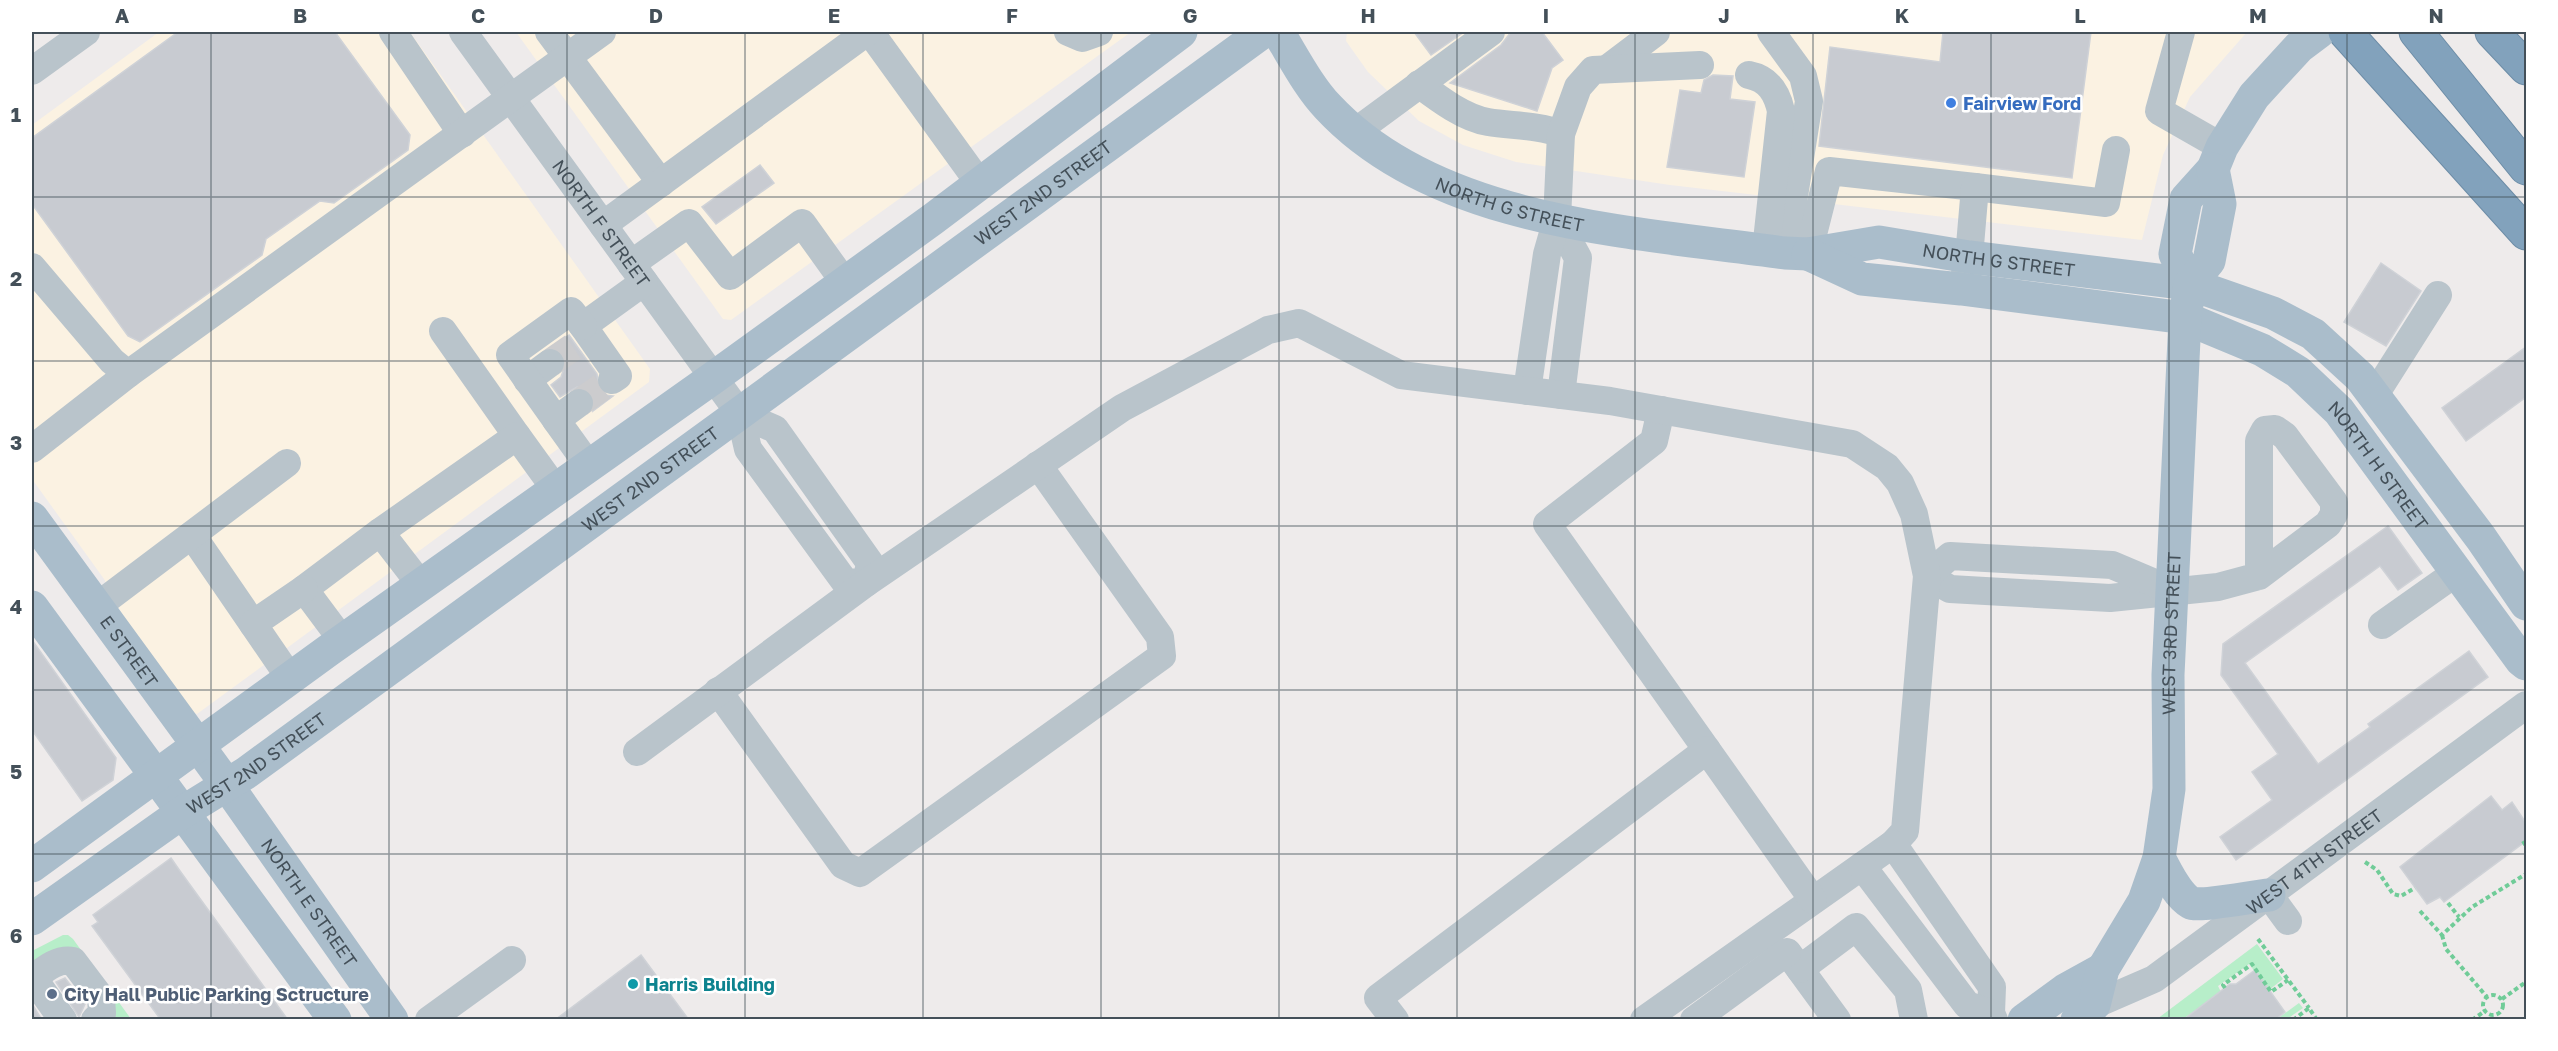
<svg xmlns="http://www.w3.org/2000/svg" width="2558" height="1051" font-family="'Golos Text',sans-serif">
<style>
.commercial{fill:#fbf2e2}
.green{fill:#b7eec9}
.building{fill:#c8cbd1;stroke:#cfd2d7;stroke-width:1.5}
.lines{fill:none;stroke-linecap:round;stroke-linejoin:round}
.minor-tunnel{stroke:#ccccce;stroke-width:28;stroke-dasharray:28 14;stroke-linecap:butt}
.highway-casing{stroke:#6d8da7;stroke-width:35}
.path{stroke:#70cc98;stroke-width:4;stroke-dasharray:4.5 3;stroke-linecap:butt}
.minor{stroke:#b9c4cb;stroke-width:28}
.major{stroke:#aabdcb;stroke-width:33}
.highway{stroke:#82a2bc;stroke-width:33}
.grid{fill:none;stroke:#445059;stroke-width:1.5;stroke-opacity:0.55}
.shop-dot{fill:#3f7fe0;stroke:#fff;stroke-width:2}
.culture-dot{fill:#0f9aa8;stroke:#fff;stroke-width:2}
.service-dot{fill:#5c6f8a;stroke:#fff;stroke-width:2}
.labels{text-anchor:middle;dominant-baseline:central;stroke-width:5;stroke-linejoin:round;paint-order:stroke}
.shop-label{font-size:18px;font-weight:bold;fill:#366cbe;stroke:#fff;text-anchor:start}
.street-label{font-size:18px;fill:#445059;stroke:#fff}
.culture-label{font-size:18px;font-weight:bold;fill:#0d838f;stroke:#fff;text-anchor:start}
.service-label{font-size:18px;font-weight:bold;fill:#4e5e75;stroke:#fff;text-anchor:start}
.neatline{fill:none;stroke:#445059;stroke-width:2}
.grid-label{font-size:20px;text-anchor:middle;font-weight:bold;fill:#445059}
</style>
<rect width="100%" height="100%" fill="#eeebeb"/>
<!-- commercial -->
<g class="commercial">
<path d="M159,32H410L650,369L649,382L197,714L191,711L123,616L104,579L32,479V125Z"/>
<path d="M516,32H1131L731,320L723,319Z"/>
<path d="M1347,32H2247L2190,97L2163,155L2142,240L1670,185L1516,162L1463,145L1419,121L1368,72L1346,41Z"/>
</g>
<!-- green -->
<g class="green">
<path d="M63,935H68L73,939L131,1019L118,1017L114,1019L83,962L32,969V951Z"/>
<path d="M2257,944L2283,979L2269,990L2249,964L2218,986L2221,992L2183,1019H2157Z"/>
<path d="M2299,1003L2303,1008L2287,1019H2277Z"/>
</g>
<!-- building -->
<g class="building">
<path d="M178,32H335L410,135L408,150L334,203L320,201L266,239L262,255L140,342L128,336L32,204V138Z"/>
<path d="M1414,32H1464L1431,55Z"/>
<path d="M1511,32H1542L1563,60L1552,68L1537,111L1450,83L1501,45Z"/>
<path d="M1943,32H2091L2072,178L1819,146L1830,47L1940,62Z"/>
<path d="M1713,75L1733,76L1730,99L1755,102L1744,177L1667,167L1680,90L1701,93L1704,80Z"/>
<path d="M760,165L774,183L716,224L702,207Z"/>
<path d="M2381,263L2421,291L2386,346L2344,322Z"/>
<path d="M569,335L597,374L599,390L605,395L613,396L593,411L595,401L586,388L577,387L560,397L551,385L561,377L566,362L563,353L553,347Z"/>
<path d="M2526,347V397L2466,441L2442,408Z"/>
<path d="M2388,526L2422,573L2398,590L2380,566L2245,663L2318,764L2370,727L2368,724L2469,651L2488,677L2236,860L2220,837L2272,800L2252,772L2278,754L2221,675L2223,644Z"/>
<path d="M32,640L116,758L113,780L82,801L32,730Z"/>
<path d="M2491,796L2502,810L2512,802L2526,823V841L2444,902L2440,897L2427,904L2400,867Z"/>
<path d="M171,858L180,871L288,1020H161L92,926L98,922L93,915Z"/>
<path d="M641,955L689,1020H555Z"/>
<path d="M2255,970L2285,1012L2275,1020H2183L2230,984H2236Z"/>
<path d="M65,978L85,1004L79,1017L56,982Z"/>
<path d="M32,1004L42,1020H32Z"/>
</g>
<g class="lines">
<!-- minor-tunnel -->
<g class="minor-tunnel">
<path d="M550,363L582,341"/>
<path d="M579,403L612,380"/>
</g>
<!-- highway casing -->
<g class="highway-casing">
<g id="highway">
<path d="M2345,32L2526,233"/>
<path d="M2416,32L2526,168"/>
<path d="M2492,32L2526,68"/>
</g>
</g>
<!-- path -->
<g class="path">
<path d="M2523,841L2526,846"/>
<path d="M2365,862L2377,870L2393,894L2401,896L2415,888"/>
<path d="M2448,903L2459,917"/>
<path d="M2420,911L2442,935L2472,907L2526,874V871"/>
<path d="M2442,935L2446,949L2487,997"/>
<path d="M2258,939L2309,1008"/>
<path d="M2225,988L2223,985L2252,964L2271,992L2288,980"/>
<circle cx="2493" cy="1005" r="10"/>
<path d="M2502,999L2526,982"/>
<path d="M2293,1020L2309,1008L2317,1020"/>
<path d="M2472,1020L2485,1011"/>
<path d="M2526,1020V1019"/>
</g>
<!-- minor -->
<g class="minor">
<path d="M393,32L462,134"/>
<path id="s1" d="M463,32L740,414L748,449L845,582L866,583L870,563L775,429L740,414"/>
<path d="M549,32L661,183"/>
<path d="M870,32L980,184"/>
<path d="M1068,32L1082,38L1099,32"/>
<path d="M1771,32L1803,76L1809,101L1785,253"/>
<path d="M2181,32L2159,111L2222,147"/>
<path d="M1607,69L1656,32"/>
<path d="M32,71L86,32"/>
<path d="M1749,75C1769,79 1777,93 1781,111L1766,250"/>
<path d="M1419,84C1439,99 1464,118 1488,122C1513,126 1538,125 1561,134"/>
<path d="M1355,132L1491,32"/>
<path d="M1557,219L1578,258L1561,395"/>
<path d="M603,225L867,32"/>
<path d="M1808,254L1829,171L1975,187"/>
<path d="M631,264L689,223L730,276L802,223L845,283"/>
<path d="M32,267L112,361L128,374L602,32"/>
<path d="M1964,278L1969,257L1975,187L2106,203L2116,150"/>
<path d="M443,331L517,436"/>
<path d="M527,380L550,363"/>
<path d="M612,380L618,376L583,326L644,282"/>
<path d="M1527,391L1547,254L1557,219L1561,134L1578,87L1593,70L1700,65"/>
<path d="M2374,396L2438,295"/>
<path d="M579,403L556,420L589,466"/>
<path d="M1661,410L1654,441L1547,524L1707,750"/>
<path d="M556,420L510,355L571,311L583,326"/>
<path d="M32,449L128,374"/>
<path d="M192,535L253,624"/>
<path d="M1927,576L1950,589L2110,598L2218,587L2259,576L2328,524L2334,514V502L2285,436L2275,429L2265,430L2259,441V576"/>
<path d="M1927,576L1950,556L2112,565L2171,590"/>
<path d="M421,585L380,532L517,436L556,490"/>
<path d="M96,607L287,463"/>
<path d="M2382,625L2457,572"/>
<path d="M342,640L304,589L380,532"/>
<path d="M290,678L253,624L304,589"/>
<path d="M718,691L843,865L860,873L1162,656L1160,637L1038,465"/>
<path d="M637,752L866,583L1122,408L1268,330L1299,323L1401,375L1610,401L1852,444L1887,467L1900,483L1914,514L1927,576L1905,831L1893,844L1862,866L1644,1020"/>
<path d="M1893,844L1992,987L1991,1013L1994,1020"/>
<path d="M1862,866L1967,1005L1991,1013"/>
<path d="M2269,895L2288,921"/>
<path d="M1788,953L1837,1020"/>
<path d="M1800,969L1856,927L1908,990L1914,1020"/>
<path d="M33,978L63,1020"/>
<path d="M32,979C44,970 57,958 73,961L101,998L102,1013L95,1020"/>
<path id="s2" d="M2094,1005L2154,979L2526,705"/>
<path d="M429,1020L512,960"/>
<path d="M1395,1020L1378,998L1707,750L1813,900"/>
<path d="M1694,1020L1787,952"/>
</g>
<!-- major -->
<g class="major">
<path id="s3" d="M1278,32C1293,56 1308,86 1328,107C1437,224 1635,232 1785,253L1808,254L1879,242L1969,257L2190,284L2273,313L2313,334L2360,377L2481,538L2526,604"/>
<path id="s4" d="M1808,254L1862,279L1961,289L2185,318L2262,350L2298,372L2339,411L2521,660L2526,664"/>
<path d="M2190,284L2175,254L2186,199L2213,169L2222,147L2254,96L2299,47L2319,32"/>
<path id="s5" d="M32,518L227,785L392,1020"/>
<path d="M32,607L335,1020"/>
<path d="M2159,858C2167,872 2176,894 2191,903C2198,907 2256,896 2269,895"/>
<path d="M32,866L329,650L713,378L933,219L1181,32"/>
<path id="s6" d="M32,919L183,812L246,773L1263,32"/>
<path d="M2024,1020L2065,990L2103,969"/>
<path id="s7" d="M2077,1020L2094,1005L2103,969L2144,901L2159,858L2169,789L2168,675L2185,318L2190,284L2209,261L2220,204L2213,169"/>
</g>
<!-- highway -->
<use href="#highway" class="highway"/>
</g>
<!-- grid -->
<path class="grid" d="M211,32V1020M389,32V1020M567,32V1020M745,32V1020M923,32V1020M1101,32V1020M1279,32V1020M1457,32V1020M1635,32V1020M1813,32V1020M1991,32V1020M2169,32V1020M2347,32V1020M32,197H2526M32,361H2526M32,526H2526M32,690H2526M32,854H2526"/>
<!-- markers -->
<circle class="shop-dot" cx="1951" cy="103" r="6"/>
<circle class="culture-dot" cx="633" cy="984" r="6"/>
<circle class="service-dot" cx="52" cy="994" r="6"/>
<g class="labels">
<!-- shop labels -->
<g class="shop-label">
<text x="1963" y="103">Fairview Ford</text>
</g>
<!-- street labels -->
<g class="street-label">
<text stroke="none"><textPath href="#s6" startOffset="1245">WEST 2ND STREET</textPath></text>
<text stroke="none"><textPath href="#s3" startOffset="300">NORTH G STREET</textPath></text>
<text stroke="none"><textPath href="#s1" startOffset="236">NORTH F STREET</textPath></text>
<text stroke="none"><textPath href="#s3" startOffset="796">NORTH G STREET</textPath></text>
<text stroke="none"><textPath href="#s4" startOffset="634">NORTH H STREET</textPath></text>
<text stroke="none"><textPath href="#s6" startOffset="759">WEST 2ND STREET</textPath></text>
<text stroke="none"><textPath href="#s7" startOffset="410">WEST 3RD STREET</textPath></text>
<text stroke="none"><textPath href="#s5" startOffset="165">E STREET</textPath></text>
<text stroke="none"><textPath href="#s6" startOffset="273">WEST 2ND STREET</textPath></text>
<text stroke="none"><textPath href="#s2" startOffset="264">WEST 4TH STREET</textPath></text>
<text stroke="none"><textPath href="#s5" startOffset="474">NORTH E STREET</textPath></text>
</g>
<!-- culture labels -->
<g class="culture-label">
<text x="645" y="984">Harris Building</text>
</g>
<!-- service labels -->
<g class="service-label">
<text x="64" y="994">City Hall Public Parking Sctructure</text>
</g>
</g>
<!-- border -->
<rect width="2558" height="1051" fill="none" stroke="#ffffff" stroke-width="66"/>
<rect x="33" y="33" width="2492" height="985" class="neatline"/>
<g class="grid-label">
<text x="122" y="23">A</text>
<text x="300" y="23">B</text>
<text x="478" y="23">C</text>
<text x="656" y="23">D</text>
<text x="834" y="23">E</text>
<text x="1012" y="23">F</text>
<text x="1190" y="23">G</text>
<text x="1368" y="23">H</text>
<text x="1546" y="23">I</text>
<text x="1724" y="23">J</text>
<text x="1902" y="23">K</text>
<text x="2080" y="23">L</text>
<text x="2258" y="23">M</text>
<text x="2436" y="23">N</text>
<text x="16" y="122">1</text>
<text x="16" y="286">2</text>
<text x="16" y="450">3</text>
<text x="16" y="614">4</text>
<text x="16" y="779">5</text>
<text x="16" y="943">6</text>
</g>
</svg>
